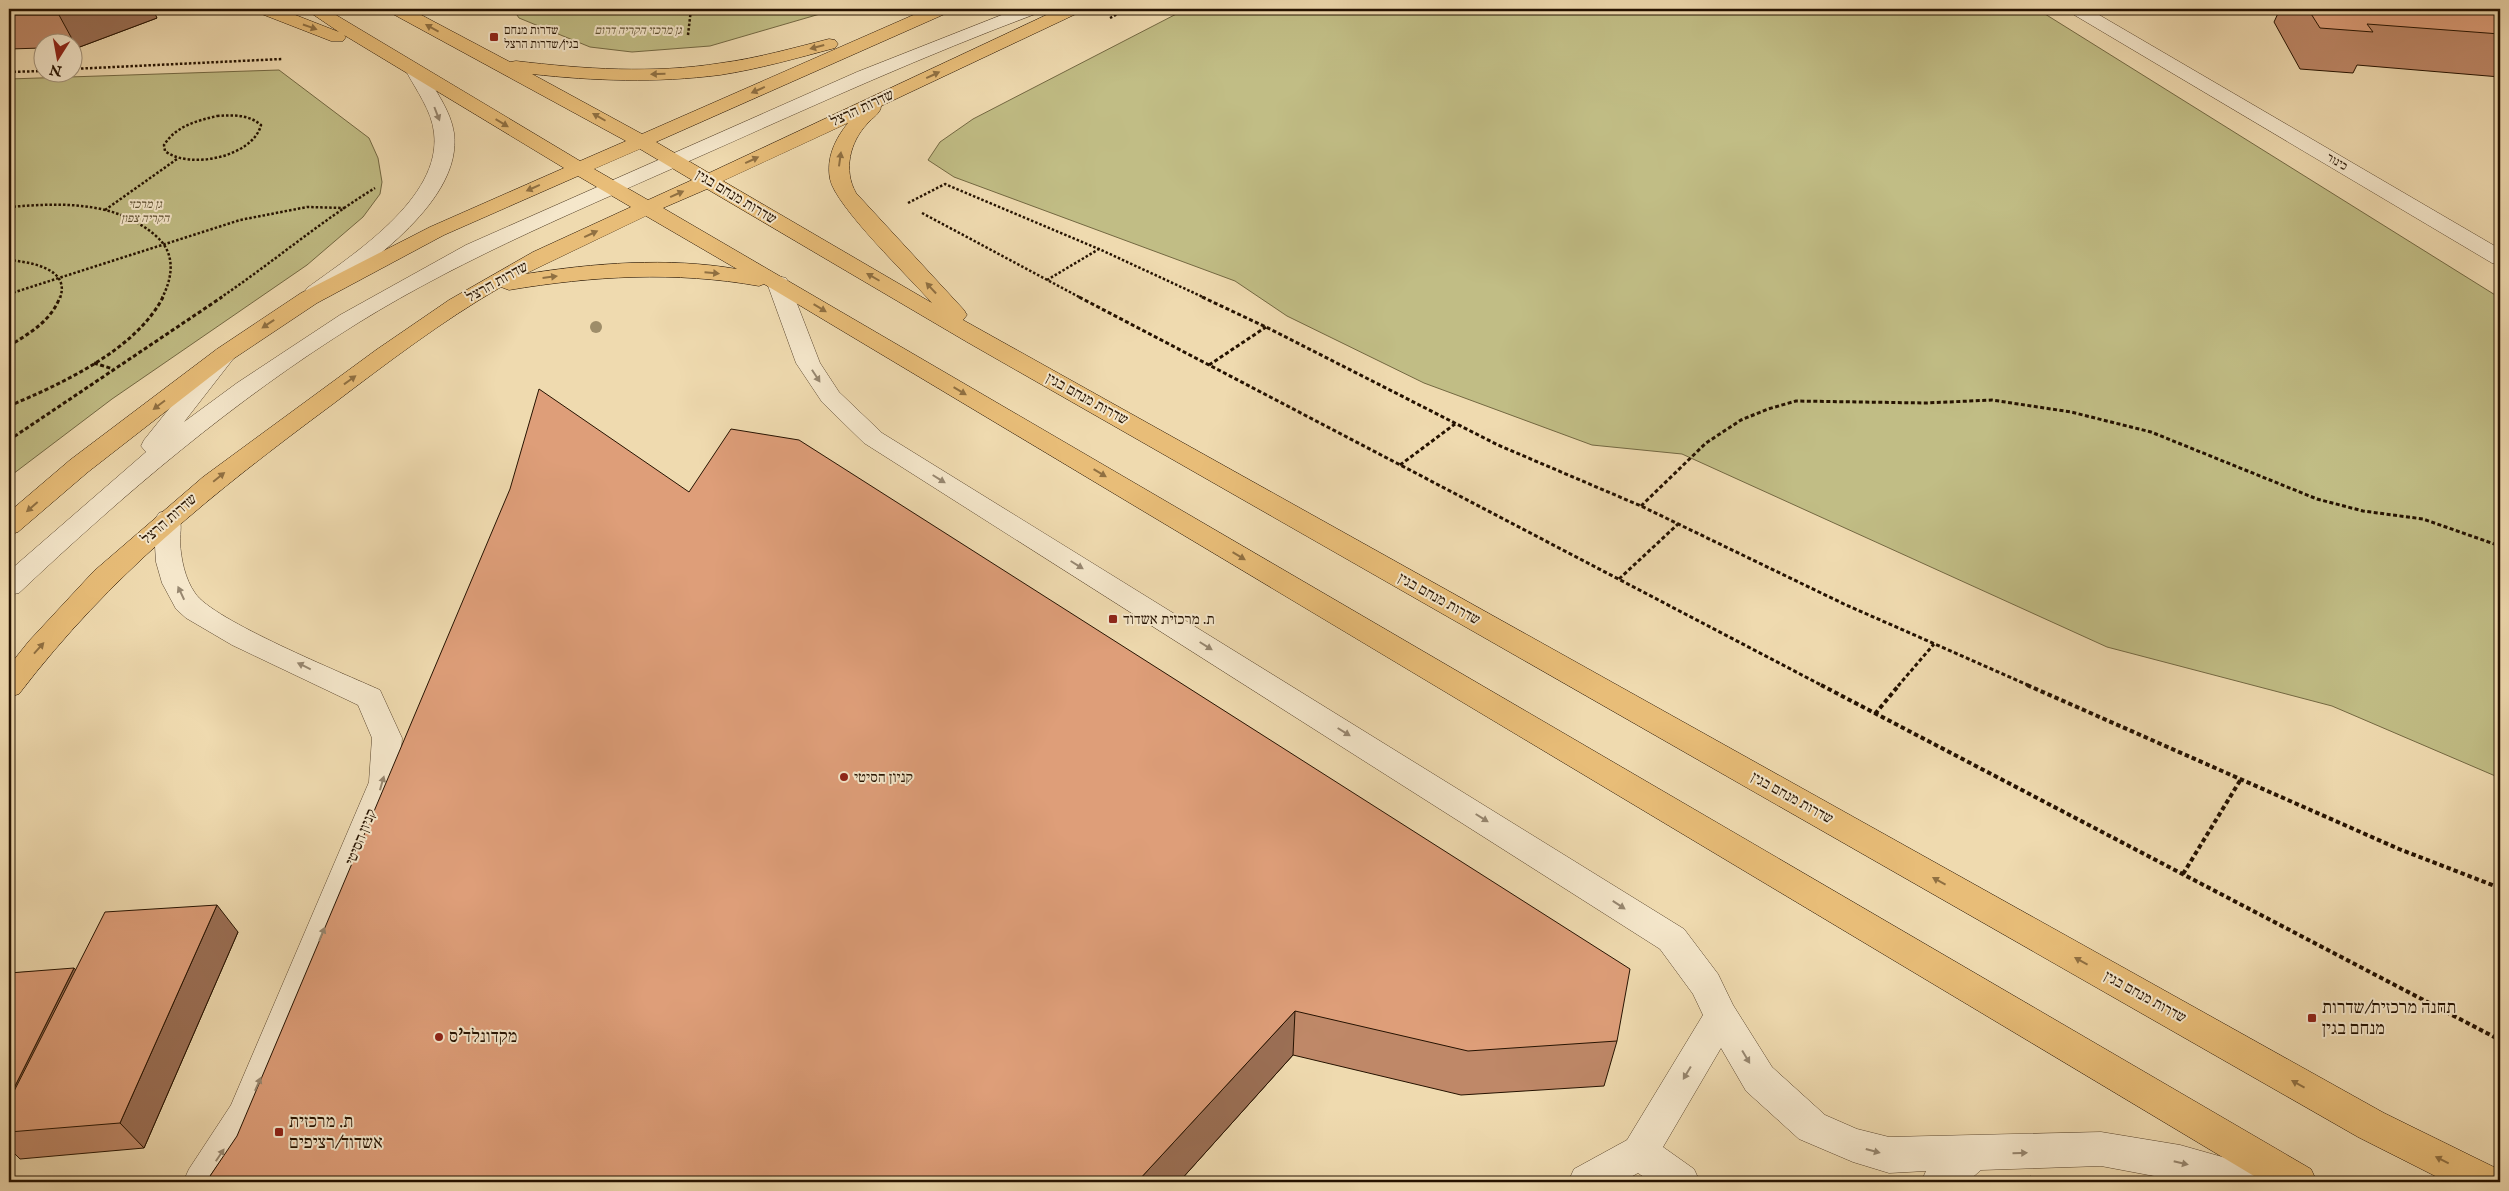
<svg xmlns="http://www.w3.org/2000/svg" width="2509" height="1191" font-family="'IM FELL English','Frank Ruhl Libre',serif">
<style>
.green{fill:#c1bd85;stroke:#736842}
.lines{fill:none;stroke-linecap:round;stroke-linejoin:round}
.minor-casing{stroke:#58442c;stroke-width:1}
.major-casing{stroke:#251200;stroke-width:1}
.path-far2{stroke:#251200;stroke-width:2.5;stroke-dasharray:2.5 2;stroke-linecap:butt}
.path-far1{stroke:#251200;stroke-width:3;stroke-dasharray:4 2.5;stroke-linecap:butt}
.path{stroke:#251200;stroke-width:4;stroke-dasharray:4.5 3;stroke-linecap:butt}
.minor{fill:#f5e7cb;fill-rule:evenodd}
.major{fill:#e8bd78;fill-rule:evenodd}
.tree{fill:#9e8d69}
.wall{fill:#bf8868;stroke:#251200}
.shaded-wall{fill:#9b6f55;stroke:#251200}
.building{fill:#de9e79;stroke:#251200}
.oneway{fill:#907042}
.oneway2{fill:#978770}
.poi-dot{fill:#8f2418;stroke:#f5e7cb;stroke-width:2}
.labels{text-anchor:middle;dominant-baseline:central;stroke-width:4;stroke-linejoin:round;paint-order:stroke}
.far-poi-label{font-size:12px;fill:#251200;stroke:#f5e7cb;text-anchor:start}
.far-park-label{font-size:12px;font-style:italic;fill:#5c4e2f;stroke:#f5e7cb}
.far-street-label{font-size:12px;fill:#251200;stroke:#f5e7cb}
.street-label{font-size:15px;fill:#251200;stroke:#f5e7cb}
.poi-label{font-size:15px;fill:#251200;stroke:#f5e7cb;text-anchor:start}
.near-poi-label{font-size:18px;fill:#251200;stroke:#f5e7cb;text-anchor:start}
</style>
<rect width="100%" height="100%" fill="#efdaaf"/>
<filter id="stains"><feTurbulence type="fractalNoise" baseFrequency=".004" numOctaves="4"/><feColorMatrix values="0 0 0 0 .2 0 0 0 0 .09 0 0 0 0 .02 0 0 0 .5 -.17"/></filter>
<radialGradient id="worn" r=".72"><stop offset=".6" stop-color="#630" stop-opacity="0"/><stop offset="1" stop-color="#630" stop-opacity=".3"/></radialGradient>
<!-- green -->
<g class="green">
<path d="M513,9H837L710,46L632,52L590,47L519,18Z"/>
<path d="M1186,9H2037L2500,298V778L2332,706L2107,647L1682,454L1592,445L1424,383L1287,316L1235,281L954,177L928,160L940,142L973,119Z"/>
<path d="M279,70L369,138L378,158L382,182L380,194L363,217L307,265L112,399L9,477V79Z"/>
</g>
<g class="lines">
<!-- minor casing -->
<g class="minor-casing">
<g id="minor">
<path d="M1017,9H1041L1038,13C925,55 815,105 705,154C587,207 468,255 358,323C234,400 124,494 19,593L9,595V571L146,452L141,446L144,440L217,349L225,347L233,349L237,354L184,422L237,383L340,315L466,245L857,72Z"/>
<path d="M2068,9H2089L2500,249V264L2492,263L2071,13Z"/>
<path d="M415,65L421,67L424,71C435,90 451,111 454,133C463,200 369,263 323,298L315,300L307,298L304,293L307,288C352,255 442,198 434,133C432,111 416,90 406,71L409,67Z"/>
<path d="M778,276L786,278L789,283L820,363L839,392L882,433L1684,929L1718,974L1733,1005L1772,1067L1825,1115L1857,1129L1889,1137L2101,1132L2180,1145L2265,1169L2271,1182H2186L2101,1166L1981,1170L1967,1182H1921L1926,1171L1889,1173L1853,1162L1799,1139L1746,1091L1721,1048L1663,1147L1694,1169L1700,1182H1651L1638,1173L1622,1182H1568L1574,1169L1627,1140L1703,1015L1693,994L1660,949L864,443L822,402L796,363L767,283L770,278Z"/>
<path d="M168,510L177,513C183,522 180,532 180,542C181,559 185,579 195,593C212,620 345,674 380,690L402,738L399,782L306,1014L262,1117L223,1182H183L189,1169L231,1105L369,782L372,738L358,705L232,645L186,618L176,609L162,583L156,562L154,530L155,519L159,513Z"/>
</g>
</g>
<!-- major casing -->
<g class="major-casing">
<path id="major" d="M256,9H280L339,32L305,9H326L580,161L626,141L391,13L389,9H410L510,62L516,61C584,69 653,74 721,63C758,58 793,48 829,39L835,40L838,44L835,48C797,58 759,69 720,75C657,83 594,81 532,74L642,134L927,9H950L947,13L656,142L709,173L1059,9H1080L1078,13L881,106C881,113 872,118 867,124C850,142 843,170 856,193L964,310L967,315L963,320L2384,1113L2498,1169L2500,1182H2447L2358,1137L967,342L707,189L663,208L2311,1169L2317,1182H2264L764,284L759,286C675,271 593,276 509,290L501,287C442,321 387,363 333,404C213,493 111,574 19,694L9,697V666L29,641L94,571L203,477L376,350L449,300L533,252L631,207L578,176L444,235L317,303L233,359L88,472L18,532L9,535V512L70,460L217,349L301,293L430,227L564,168L344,35L346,37L343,41H331L259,13ZM848,123C835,139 826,158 830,179C835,206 911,279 932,303L723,181ZM640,149L692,180L648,200L594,169ZM646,216L737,269C668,257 594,263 525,274Z"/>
</g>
<!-- path-far2 -->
<g class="path-far2">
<path d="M1110,18L1127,9"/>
<path d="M688,35L691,9"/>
<path d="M72,69L282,59"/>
<path d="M9,72L42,71"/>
<path d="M217,116C233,115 248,114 261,125C253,157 189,170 165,151L164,145C176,126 196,121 217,116Z"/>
<path d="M908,203L945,184L1099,249L1205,298"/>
<path d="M9,207C60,203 115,200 156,236C176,253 173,277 162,298"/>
<path d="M105,210L177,159"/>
<path d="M922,213L1081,298"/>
<path d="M9,260C29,262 71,268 60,298"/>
<path d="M1047,280L1099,249"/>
<path d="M9,294L240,220L307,207L345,208"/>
<path d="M220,298C272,263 321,221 375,188"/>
</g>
<!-- path-far1 -->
<g class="path-far1">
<path d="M1079,297L1823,686"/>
<path d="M1202,297L1266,327L1498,445L1641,506L1844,604L2030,686"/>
<path d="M9,346C30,333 51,321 60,297"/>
<path d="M94,363L113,369"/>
<path d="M1209,365L1266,327"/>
<path d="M9,406C61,384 136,350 163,297"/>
<path d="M9,440L222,297"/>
<path d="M1400,465L1455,424"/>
<path d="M1641,506L1706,443L1741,420L1768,409L1796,401L1926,403L1992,400L2071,412L2151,432L2317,499L2363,511L2423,519L2500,546"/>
<path d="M1619,579L1678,524"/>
<path d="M1898,686L1934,644"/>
</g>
<!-- path -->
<g class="path">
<path d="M1821,685L2500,1040"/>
<path d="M2027,685L2399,849L2500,888"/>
<path d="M1875,714L1899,685"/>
<path d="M2183,874L2241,779"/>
</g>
<!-- minor -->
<use href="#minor" class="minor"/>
<!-- major -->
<use href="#major" class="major"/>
</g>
<!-- trees -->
<circle class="tree" cx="596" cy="327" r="6"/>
<!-- wall -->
<g class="wall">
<path d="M9,9L157,18L77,48H72V42H42V48L9,49Z"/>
<path d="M2280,9H2500V77L2357,65L2353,73L2300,69L2274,22Z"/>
<path d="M689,492L1617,1041L1604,1086L1461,1095L1293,1055L1179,1182H206Z"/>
<path d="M238,932L144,1148L20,1159L9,1148V973L75,970Z"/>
</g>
<!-- shaded-wall -->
<g class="shaded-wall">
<path d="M76,9H153L157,18L77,48L59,15Z"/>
<path d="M217,905L238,932L144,1148L120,1123Z"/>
<path d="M74,968L87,982L9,1132V1098Z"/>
<path d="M1295,1011L1293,1055L1179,1182H1137Z"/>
</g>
<!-- building -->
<g class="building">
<path d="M9,9H76L59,15H9Z"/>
<path d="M2308,9H2500V34L2367,24L2373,32L2320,28Z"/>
<path d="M539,389L689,492L731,429L799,440L1630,969L1617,1041L1468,1051L1295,1011L1137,1182H206L237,1136L510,489Z"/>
<path d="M217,905L120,1123L9,1132V1101L105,912Z"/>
<path d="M74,968L9,1098V973Z"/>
<path d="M2030,1176L2039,1182H2026Z"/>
</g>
<!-- one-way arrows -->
<defs><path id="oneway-solid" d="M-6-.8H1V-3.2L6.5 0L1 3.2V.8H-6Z" transform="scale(1.25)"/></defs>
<g class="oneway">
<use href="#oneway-solid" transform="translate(310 27) rotate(19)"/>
<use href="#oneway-solid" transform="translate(432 28) rotate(-151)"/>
<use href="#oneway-solid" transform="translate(817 47) rotate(165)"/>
<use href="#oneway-solid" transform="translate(658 74) rotate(178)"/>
<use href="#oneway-solid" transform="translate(933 75) rotate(-25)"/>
<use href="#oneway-solid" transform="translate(758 90) rotate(156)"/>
<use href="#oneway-solid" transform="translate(599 117) rotate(-150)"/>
<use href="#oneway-solid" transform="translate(502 123) rotate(31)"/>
<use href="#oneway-solid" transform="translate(840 159) rotate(-82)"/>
<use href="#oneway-solid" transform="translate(752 160) rotate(-25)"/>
<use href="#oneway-solid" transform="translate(533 188) rotate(156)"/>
<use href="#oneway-solid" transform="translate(677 194) rotate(-24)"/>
<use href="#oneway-solid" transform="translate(591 234) rotate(-25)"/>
<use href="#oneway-solid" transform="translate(712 273) rotate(5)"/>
<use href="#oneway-solid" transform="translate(550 277) rotate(-7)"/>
<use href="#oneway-solid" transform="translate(873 277) rotate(-150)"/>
<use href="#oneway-solid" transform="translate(931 288) rotate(-133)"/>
<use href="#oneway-solid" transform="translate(820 308) rotate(31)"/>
<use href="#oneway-solid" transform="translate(268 324) rotate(146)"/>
<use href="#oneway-solid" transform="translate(350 380) rotate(-36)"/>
<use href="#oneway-solid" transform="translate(960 391) rotate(31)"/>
<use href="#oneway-solid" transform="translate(159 405) rotate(143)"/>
<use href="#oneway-solid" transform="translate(1100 473) rotate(31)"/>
<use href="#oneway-solid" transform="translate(219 477) rotate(-39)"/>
<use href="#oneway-solid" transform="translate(32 507) rotate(139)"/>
<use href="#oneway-solid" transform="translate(1239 556) rotate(31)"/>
<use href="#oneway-solid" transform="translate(39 648) rotate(-48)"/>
<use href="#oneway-solid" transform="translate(1939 881) rotate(-151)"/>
<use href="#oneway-solid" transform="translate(2081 961) rotate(-151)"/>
<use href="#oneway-solid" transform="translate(2298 1084) rotate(-151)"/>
<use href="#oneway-solid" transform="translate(2442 1160) rotate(-153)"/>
</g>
<g class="oneway2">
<use href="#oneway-solid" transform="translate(437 114) rotate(69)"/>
<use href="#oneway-solid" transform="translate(816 376) rotate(57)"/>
<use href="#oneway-solid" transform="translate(939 479) rotate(32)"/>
<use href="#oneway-solid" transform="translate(1077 565) rotate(32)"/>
<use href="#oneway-solid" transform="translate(181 593) rotate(-115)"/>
<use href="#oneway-solid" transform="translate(1206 646) rotate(32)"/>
<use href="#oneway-solid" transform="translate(304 666) rotate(-154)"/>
<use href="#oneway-solid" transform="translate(1344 732) rotate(32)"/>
<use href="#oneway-solid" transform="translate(382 783) rotate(-74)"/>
<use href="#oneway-solid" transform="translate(1482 818) rotate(32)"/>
<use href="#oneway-solid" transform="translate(1619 905) rotate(33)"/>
<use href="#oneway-solid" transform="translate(322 934) rotate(-68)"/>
<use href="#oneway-solid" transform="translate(1746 1057) rotate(59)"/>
<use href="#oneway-solid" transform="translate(1687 1073) rotate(121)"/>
<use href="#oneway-solid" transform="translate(258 1084) rotate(-66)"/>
<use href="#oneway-solid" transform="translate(1873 1151) rotate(15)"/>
<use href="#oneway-solid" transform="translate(2020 1153) rotate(-2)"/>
<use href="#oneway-solid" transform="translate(220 1155) rotate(-56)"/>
<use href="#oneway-solid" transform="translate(2181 1163) rotate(13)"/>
</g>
<!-- markers -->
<g class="poi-dot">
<rect x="489" y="32" width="10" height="10" rx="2.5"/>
<rect x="1108" y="614" width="10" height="10" rx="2.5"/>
<circle cx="844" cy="777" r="5"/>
<rect x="2307" y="1013" width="10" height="10" rx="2.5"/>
<circle cx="439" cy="1037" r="5"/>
<rect x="274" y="1127" width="10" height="10" rx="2.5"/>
</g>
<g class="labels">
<!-- far-poi labels -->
<g class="far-poi-label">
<text x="504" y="30">שדרות מנחם<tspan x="504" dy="14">בגין/שדרות הרצל</tspan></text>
</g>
<!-- far-park labels -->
<g class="far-park-label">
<text x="638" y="30">גן מרכזי הקריה דרום</text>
<text x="145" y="204">גן מרכזי<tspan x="145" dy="14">הקריה צפון</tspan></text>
</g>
<!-- far-street labels -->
<g class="far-street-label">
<text transform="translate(2337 162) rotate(30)">כינור</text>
</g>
<!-- street labels -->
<g class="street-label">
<text transform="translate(862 108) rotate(-25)">שדרות הרצל</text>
<text transform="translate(736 197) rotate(31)">שדרות מנחם בגין</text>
<text transform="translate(497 282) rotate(-29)">שדרות הרצל</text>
<text transform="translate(1087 399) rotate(29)">שדרות מנחם בגין</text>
<text transform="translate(169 519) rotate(-41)">שדרות הרצל</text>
<text transform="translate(1439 599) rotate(29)">שדרות מנחם בגין</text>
<text transform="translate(1792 798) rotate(29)">שדרות מנחם בגין</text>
<text transform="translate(361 837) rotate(-68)">קניון הסיטי</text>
<text transform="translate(2145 997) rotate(29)">שדרות מנחם בגין</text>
</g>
<!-- poi labels -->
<g class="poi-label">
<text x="1123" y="619">ת. מרכזית אשדוד</text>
<text x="854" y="777">קניון הסיטי</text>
</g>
<!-- near-poi labels -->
<g class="near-poi-label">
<text x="2322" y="1008">תחנה מרכזית/שדרות<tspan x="2322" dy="21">מנחם בגין</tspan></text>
<text x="449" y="1037">מקדונלד'ס</text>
<text x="289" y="1122">ת. מרכזית<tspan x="289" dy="21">אשדוד/רציפים</tspan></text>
</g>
</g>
<!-- margin -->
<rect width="2509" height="1191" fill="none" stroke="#efdaaf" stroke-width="30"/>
<rect x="10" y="10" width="2489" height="1171" fill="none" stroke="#251200" stroke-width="2.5"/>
<rect x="15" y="15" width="2479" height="1161" fill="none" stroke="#251200"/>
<!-- north arrow -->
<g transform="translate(58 58) rotate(191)"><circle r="24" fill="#f5e7cb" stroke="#a2927a"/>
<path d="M0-4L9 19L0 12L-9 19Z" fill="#8f2418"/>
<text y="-8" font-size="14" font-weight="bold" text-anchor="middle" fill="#251200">N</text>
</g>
<rect width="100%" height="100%" filter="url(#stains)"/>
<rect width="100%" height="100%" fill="url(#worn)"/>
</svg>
